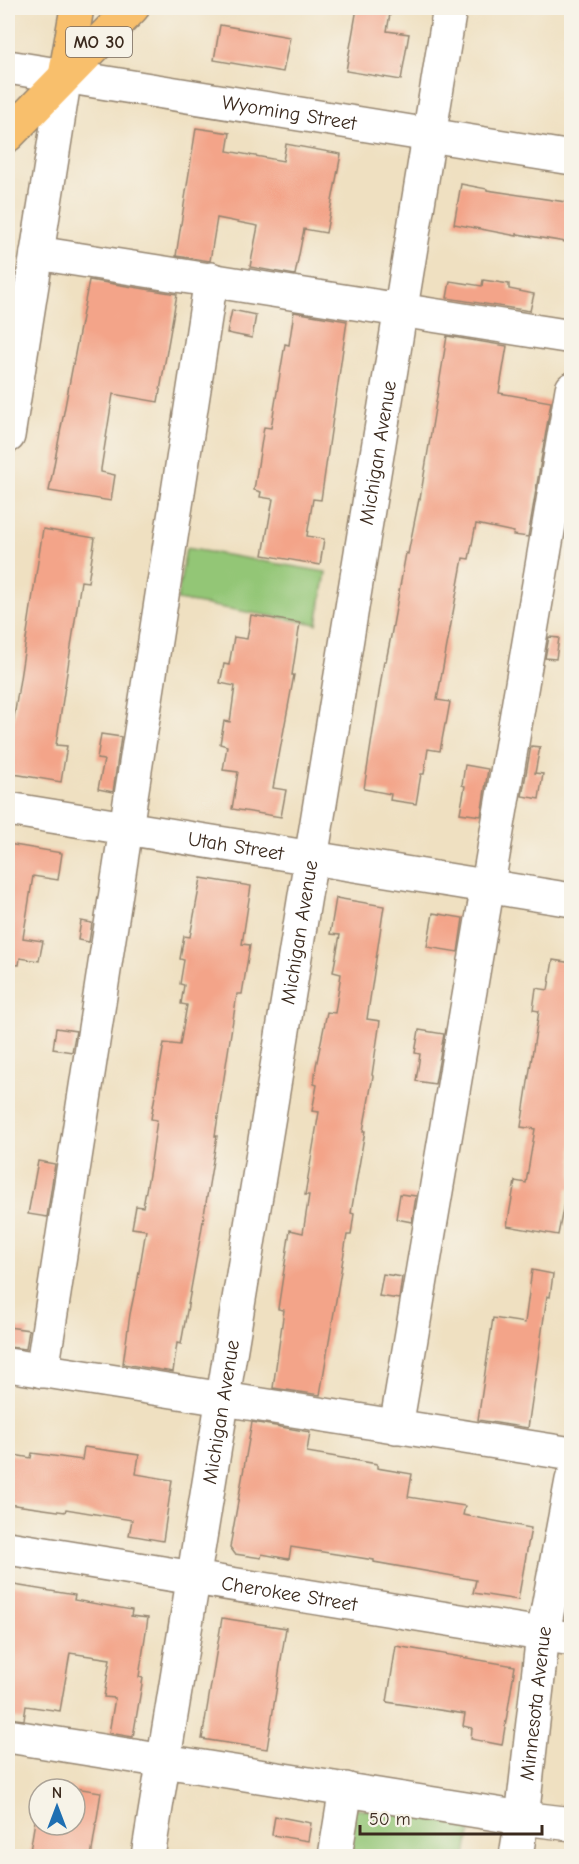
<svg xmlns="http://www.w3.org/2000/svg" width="579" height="1864" font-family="'Comic Neue',sans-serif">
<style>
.green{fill:#93c676;stroke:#67784a;stroke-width:1.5}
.building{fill:#f3a489}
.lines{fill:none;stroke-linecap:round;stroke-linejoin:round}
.minor-casing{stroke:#958570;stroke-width:36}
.major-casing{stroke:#958570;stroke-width:36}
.minor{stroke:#fff;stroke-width:33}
.major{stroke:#f8bf6c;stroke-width:33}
.labels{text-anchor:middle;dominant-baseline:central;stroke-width:5;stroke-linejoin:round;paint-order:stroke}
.shield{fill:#f7f3e8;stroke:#73665b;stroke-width:1.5}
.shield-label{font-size:18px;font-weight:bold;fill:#3b2a1e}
.street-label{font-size:20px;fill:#3b2a1e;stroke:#f7f3e8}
</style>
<rect width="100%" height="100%" fill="#f7f3e8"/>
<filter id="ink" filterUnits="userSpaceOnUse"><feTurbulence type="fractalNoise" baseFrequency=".0167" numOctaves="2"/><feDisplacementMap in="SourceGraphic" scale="12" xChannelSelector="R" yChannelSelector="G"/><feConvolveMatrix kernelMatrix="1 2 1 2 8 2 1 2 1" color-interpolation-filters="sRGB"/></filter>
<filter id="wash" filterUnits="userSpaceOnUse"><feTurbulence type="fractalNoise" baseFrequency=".008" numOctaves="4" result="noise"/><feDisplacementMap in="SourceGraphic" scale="24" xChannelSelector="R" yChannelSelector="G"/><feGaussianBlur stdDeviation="1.35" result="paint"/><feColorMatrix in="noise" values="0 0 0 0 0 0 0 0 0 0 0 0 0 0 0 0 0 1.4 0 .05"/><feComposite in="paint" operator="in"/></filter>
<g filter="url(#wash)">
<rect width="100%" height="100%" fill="#efe0c1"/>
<!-- green -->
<g class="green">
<path d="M186,548L326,572L317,624L177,600Z"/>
<path d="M350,1807L471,1826L466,1856H385L343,1850Z"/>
</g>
<g id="blocks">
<!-- building -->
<g class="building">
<path d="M357,8H391L387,31L409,34L401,80L346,71Z"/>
<path d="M220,25L290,37L283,72L214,60Z"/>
<path d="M196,128L230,133L227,151L283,161L286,144L341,154L326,233L304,229L295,275L250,267L258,226L217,218L210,261L176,256Z"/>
<path d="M461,184L487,189V190L572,203V243L517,234V236L454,224Z"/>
<path d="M89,280L177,294L158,402L113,394L101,469V472L115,475L111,501L49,491Z"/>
<path d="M483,280L509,284V289L534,294L530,311L447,298L450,281L482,286Z"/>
<path d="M232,310L256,315L252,338L227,333Z"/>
<path d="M294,312L347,321L321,500L313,499L307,536L324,539L320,565L263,555L273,499L260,497L261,492L254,490L264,427L271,428L285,344L289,345Z"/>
<path d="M447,336L507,346L499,393L551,402L528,537L513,535L514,532L476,524L469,559L463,558L437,700L450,702L446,724H445L440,751L428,749L424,774H421L416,804L390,800L391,794L364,789L384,661H386L391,636L406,553L408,554L419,499H420Z"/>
<path d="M43,529L95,538L88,582L81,581L56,745L67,746L61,782L8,773V736L11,737Z"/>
<path d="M251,615L300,623L292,675H294L273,788L286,790L281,817L232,809L238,772L223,770L227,746L220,744L224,721L230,722L235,686L220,683L224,664L229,665L234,637L247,639Z"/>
<path d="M549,637L559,638L556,659L545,658Z"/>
<path d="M101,734L121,737L113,792L98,789L104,760L97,759Z"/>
<path d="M531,746L540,747L535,773L543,774L539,799L522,796Z"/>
<path d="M465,765L488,769L481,816L460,813L465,786L462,785Z"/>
<path d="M8,844L62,853L58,880L33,876L23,938L43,941L39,961L20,958L19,965L8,964Z"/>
<path d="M201,878L251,886L242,944L250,945L242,994H237L215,1136H217L200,1239L181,1344L177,1343L173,1372L123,1364L130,1314L135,1290H136L146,1230L132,1228L136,1206L143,1207L150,1169L157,1120L151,1119L164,1043L180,1045L187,1005L181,1004L184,985L180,984L184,960L180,959L184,936L190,937Z"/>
<path d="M336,898L384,906L367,1019L380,1021L372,1075L373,1076L363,1131H365L351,1213L354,1214L351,1235H347L320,1395L273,1388L284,1310L278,1309L290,1230L303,1233L309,1195H305L319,1112L312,1111L317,1085L314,1084L316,1066L327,1012L335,1013L341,974L333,972L340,935L330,934Z"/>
<path d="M433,913L463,918L458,952L427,947Z"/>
<path d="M81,921L92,923L89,942L78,940Z"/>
<path d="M553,960L572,963V1189L567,1188L558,1235L507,1226L515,1181L526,1183L535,1129L521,1127L539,1011L533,1010L536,988L548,990Z"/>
<path d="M56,1028L76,1031L72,1052L53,1049Z"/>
<path d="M419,1030L444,1034L435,1084L416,1081L420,1054L415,1053Z"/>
<path d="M38,1161L55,1164L47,1217L28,1214Z"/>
<path d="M400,1194L416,1196L412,1222L396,1219Z"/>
<path d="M532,1270L553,1274L550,1297L547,1296L528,1428L478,1420L493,1318L525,1323Z"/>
<path d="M383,1274L402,1277L399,1299L379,1296Z"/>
<path d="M8,1327L29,1330L26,1349L8,1347Z"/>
<path d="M252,1422L310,1432L307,1452L377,1464V1468L412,1474L408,1497L465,1506L463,1515L531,1528L518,1600L473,1593L476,1580L374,1562V1560L291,1547L289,1559L262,1554L261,1558L235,1554L230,1547Z"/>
<path d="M84,1447L139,1455L136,1474L172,1480L163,1541L129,1535L132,1520L66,1509L65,1512L8,1504V1454L31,1458L32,1453L82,1460Z"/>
<path d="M8,1584L75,1595L74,1600L132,1610L131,1616L148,1618L139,1677L143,1678L133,1737L109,1733L115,1698L104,1697L110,1659L70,1653L60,1711L26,1706L24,1720L8,1718Z"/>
<path d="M222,1618L286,1628L267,1749L202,1739Z"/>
<path d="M396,1646L515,1666L502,1745L471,1739L472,1728L463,1726L465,1714L387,1702Z"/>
<path d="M63,1786L101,1792L91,1857H29L35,1821L39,1822V1825H75V1789H63Z"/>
<path d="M275,1816L311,1823L308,1841L272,1835Z"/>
</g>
</g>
</g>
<g filter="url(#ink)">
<use href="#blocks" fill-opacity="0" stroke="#958570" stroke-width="1.5"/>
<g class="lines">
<!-- minor casing -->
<g class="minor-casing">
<g id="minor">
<path id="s1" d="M8,67L572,158"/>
<path d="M37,253L572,337"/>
<path d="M8,436L65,76"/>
<path id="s2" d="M8,809L572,900"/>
<path d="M8,1365L572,1454"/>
<path d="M42,1371L211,279"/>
<path d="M396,1427L572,389"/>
<path id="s3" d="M8,1548L572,1639"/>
<path d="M8,1736L522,1818L572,1824"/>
<path id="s4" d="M148,1856L450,8"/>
<path d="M335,1856L346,1789"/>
<path id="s5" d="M516,1856L522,1818L543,1634L572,1480"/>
</g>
</g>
<!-- major casing -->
<g class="major-casing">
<g id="major">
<path d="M65,76L77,8"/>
<path d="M8,135L132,8"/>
</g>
</g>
<!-- minor -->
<use href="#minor" class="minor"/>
<!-- major -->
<use href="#major" class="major"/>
</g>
</g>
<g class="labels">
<!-- shield labels -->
<rect class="shield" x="66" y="27" width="66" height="30" rx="4.5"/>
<g class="shield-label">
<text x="99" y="42">MO 30</text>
</g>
<!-- street labels -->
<g class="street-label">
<text stroke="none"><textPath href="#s1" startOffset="285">Wyoming Street</textPath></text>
<text stroke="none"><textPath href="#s4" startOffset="1422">Michigan Avenue</textPath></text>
<text stroke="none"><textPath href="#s2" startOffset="231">Utah Street</textPath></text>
<text stroke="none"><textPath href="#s4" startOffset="936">Michigan Avenue</textPath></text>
<text stroke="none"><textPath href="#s4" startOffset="450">Michigan Avenue</textPath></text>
<text stroke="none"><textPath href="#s3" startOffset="285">Cherokee Street</textPath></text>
<text stroke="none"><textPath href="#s5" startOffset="154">Minnesota Avenue</textPath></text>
</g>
</g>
<!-- margin -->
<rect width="579" height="1864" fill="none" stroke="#f7f3e8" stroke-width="30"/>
<!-- north arrow -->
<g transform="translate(57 1807)"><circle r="28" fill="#f7f3e8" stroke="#aca397" stroke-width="1.5"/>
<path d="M0-4.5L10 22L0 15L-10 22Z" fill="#1f6fb2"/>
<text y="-9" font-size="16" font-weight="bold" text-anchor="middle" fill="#3b2a1e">N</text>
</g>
<!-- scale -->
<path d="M360 1825v9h182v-9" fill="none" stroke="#3b2a1e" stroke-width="3"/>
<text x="369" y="1825" font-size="18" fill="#3b2a1e" stroke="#f7f3e8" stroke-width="4.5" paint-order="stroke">50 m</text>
</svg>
